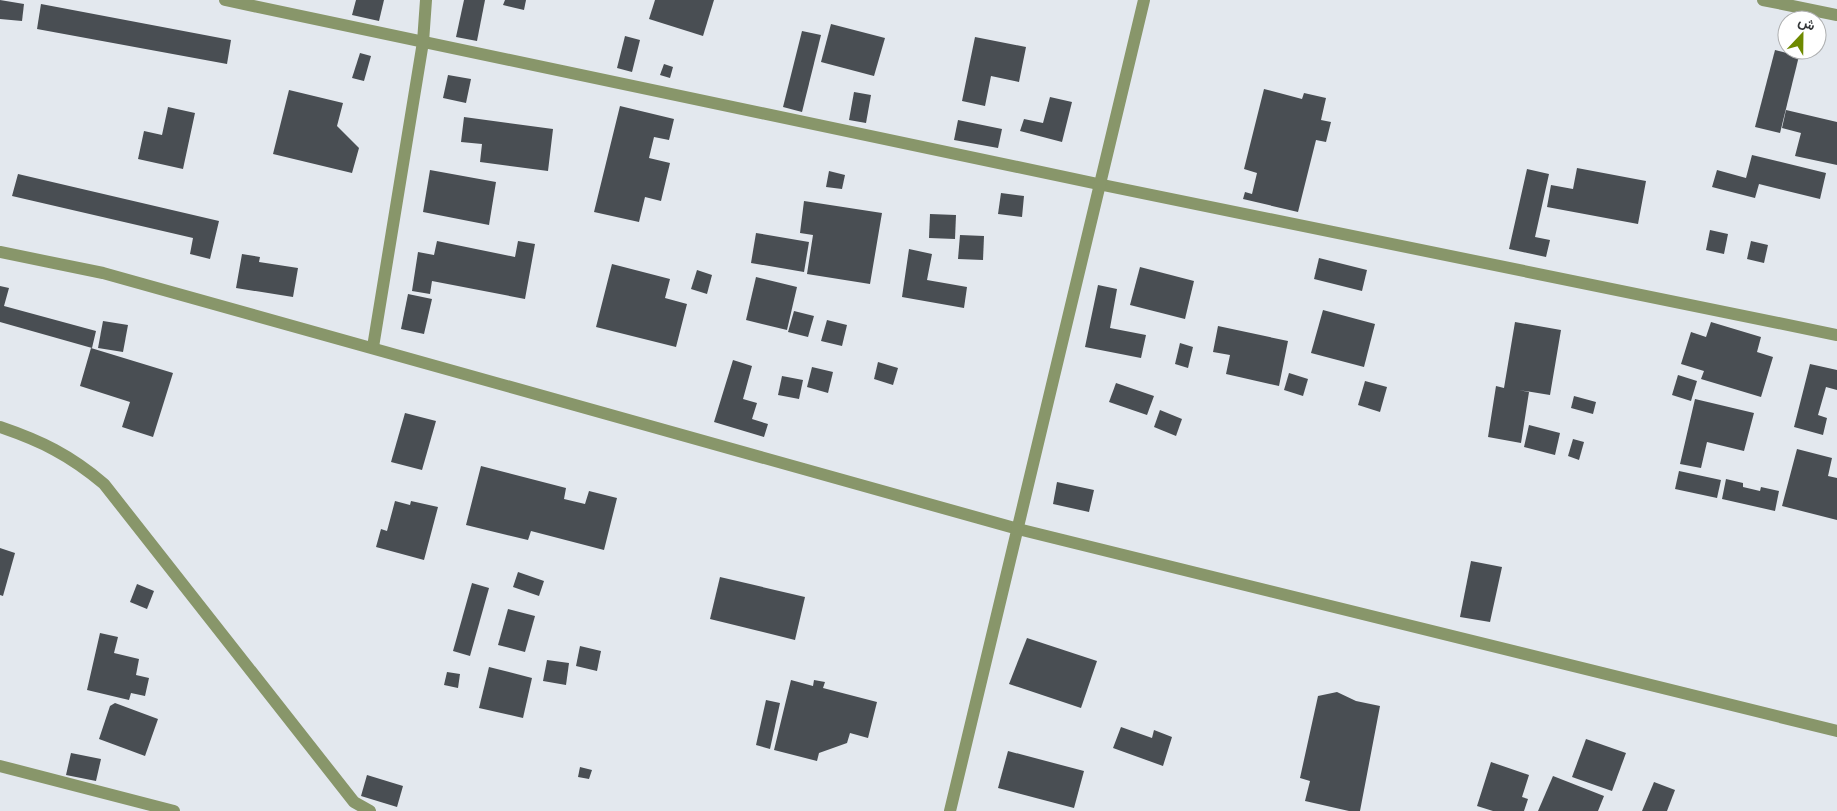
<svg xmlns="http://www.w3.org/2000/svg" width="1837" height="811" font-family="Quicksand,Vazirmatn,sans-serif">
<style>
.building{fill:#494e53}
.lines{fill:none;stroke-linecap:round;stroke-linejoin:round}
.minor{stroke:#88966a;stroke-width:12}
</style>
<rect width="100%" height="100%" fill="#e3e8ee"/>
<!-- building -->
<g class="building">
<path d="M0,0L24,4L22,21L0,19Z"/>
<path d="M356,0H384L379,21L352,15Z"/>
<path d="M464,0H485L477,41L456,37Z"/>
<path d="M505,0H526L524,10L503,5Z"/>
<path d="M655,0H714L703,36L649,19Z"/>
<path d="M41,4L231,40L227,64L37,29Z"/>
<path d="M831,24L885,38L874,76L821,62Z"/>
<path d="M802,31L821,35L802,112L783,107Z"/>
<path d="M625,36L640,40L632,72L617,68Z"/>
<path d="M975,37L1026,47L1019,82L991,76L985,106L962,101Z"/>
<path d="M1775,50L1799,56L1780,133L1755,127Z"/>
<path d="M360,53L371,56L364,81L352,78Z"/>
<path d="M664,64L673,67L670,78L660,75Z"/>
<path d="M448,75L471,79L466,103L443,98Z"/>
<path d="M1264,89L1302,99L1304,93L1326,98L1321,120L1331,122L1326,142L1316,140L1298,212L1243,199L1245,192L1252,194L1257,173L1244,169Z"/>
<path d="M289,90L343,103L337,126L359,148L352,173L273,154Z"/>
<path d="M854,92L871,95L866,123L849,120Z"/>
<path d="M1050,97L1072,102L1062,142L1020,131L1024,119L1043,123Z"/>
<path d="M620,106L674,119L669,140L654,137L649,158L670,163L661,201L645,197L639,222L594,212Z"/>
<path d="M168,107L195,113L183,169L138,159L144,131L162,135Z"/>
<path d="M1786,110L1837,122V165L1795,156L1801,133L1782,128Z"/>
<path d="M464,117L553,129L548,171L480,162L482,144L461,142Z"/>
<path d="M958,120L1002,129L998,148L954,140Z"/>
<path d="M1752,155L1826,173L1820,199L1759,184L1755,198L1712,187L1717,170L1746,178Z"/>
<path d="M1577,168L1646,181L1638,224L1547,207L1551,185L1573,189Z"/>
<path d="M1527,169L1549,174L1535,237L1550,240L1546,257L1509,249Z"/>
<path d="M430,170L496,182L489,225L423,212Z"/>
<path d="M829,171L845,175L842,189L826,187Z"/>
<path d="M18,174L219,221L210,259L190,254L193,238L12,196Z"/>
<path d="M1001,193L1024,196L1022,217L998,214Z"/>
<path d="M804,201L882,213L870,284L807,274L813,235L800,233Z"/>
<path d="M930,214L956,215L955,239L929,238Z"/>
<path d="M1710,230L1728,234L1724,254L1706,250Z"/>
<path d="M756,233L809,242L804,272L751,263Z"/>
<path d="M960,235L984,236L983,260L958,259Z"/>
<path d="M437,241L515,257L518,241L535,244L525,299L432,281L430,294L412,291L418,252L434,255Z"/>
<path d="M1751,241L1768,245L1764,263L1747,259Z"/>
<path d="M909,249L932,254L927,280L967,287L964,308L902,297Z"/>
<path d="M242,254L260,257L259,262L298,268L293,297L236,288Z"/>
<path d="M1319,258L1367,270L1362,291L1314,279Z"/>
<path d="M612,264L670,279L665,298L687,304L676,347L596,327Z"/>
<path d="M1140,267L1194,281L1185,319L1130,305Z"/>
<path d="M697,270L712,275L707,294L691,289Z"/>
<path d="M756,277L797,287L787,330L746,320Z"/>
<path d="M1098,285L1117,289L1110,328L1146,335L1141,358L1085,347Z"/>
<path d="M0,286L9,288L4,306L96,331L92,348L0,322Z"/>
<path d="M408,294L432,299L424,334L401,329Z"/>
<path d="M1323,310L1375,324L1364,367L1311,353Z"/>
<path d="M794,311L814,316L808,337L788,332Z"/>
<path d="M827,320L847,325L842,346L821,341Z"/>
<path d="M103,321L128,325L123,352L98,348Z"/>
<path d="M1515,322L1561,330L1550,395L1519,390L1529,392L1521,443L1488,437L1496,386L1504,388Z"/>
<path d="M1711,322L1761,337L1757,352L1773,357L1761,397L1701,379L1704,371L1681,364L1691,332L1706,337Z"/>
<path d="M1218,326L1288,341L1279,386L1226,374L1230,355L1213,352Z"/>
<path d="M1180,343L1193,347L1188,368L1175,364Z"/>
<path d="M91,348L173,373L153,437L122,427L130,402L80,386Z"/>
<path d="M733,360L752,366L743,399L757,403L752,419L768,424L764,437L714,422Z"/>
<path d="M878,362L898,368L893,385L874,379Z"/>
<path d="M1810,364L1837,370V390L1826,387L1818,415L1827,418L1823,435L1794,427Z"/>
<path d="M812,367L833,372L828,393L807,387Z"/>
<path d="M1289,373L1308,379L1303,396L1284,390Z"/>
<path d="M1678,375L1697,381L1691,401L1672,395Z"/>
<path d="M782,376L803,380L799,399L778,395Z"/>
<path d="M1365,381L1387,387L1380,412L1358,405Z"/>
<path d="M1116,383L1154,396L1147,415L1109,402Z"/>
<path d="M1574,396L1596,402L1593,414L1571,408Z"/>
<path d="M1695,399L1754,413L1744,451L1707,442L1701,468L1680,464Z"/>
<path d="M1160,410L1182,419L1176,436L1154,427Z"/>
<path d="M405,413L436,421L422,470L391,462Z"/>
<path d="M1529,425L1560,433L1555,455L1524,447Z"/>
<path d="M1573,439L1584,442L1579,460L1568,456Z"/>
<path d="M1797,449L1832,458L1828,476L1837,478V520L1782,506Z"/>
<path d="M481,466L566,488L564,499L585,504L589,491L617,498L604,550L531,531L528,540L466,525Z"/>
<path d="M1679,471L1721,480L1717,498L1675,489Z"/>
<path d="M1726,479L1743,483V487L1760,491L1761,487L1779,491L1775,511L1722,499Z"/>
<path d="M1057,482L1094,490L1089,512L1053,504Z"/>
<path d="M395,501L410,505L411,501L438,507L424,560L376,547L381,529L387,531Z"/>
<path d="M0,548L15,553L3,596L0,595Z"/>
<path d="M1471,561L1502,567L1490,622L1460,617Z"/>
<path d="M518,572L544,581L539,596L513,587Z"/>
<path d="M720,577L805,597L795,640L710,619Z"/>
<path d="M472,583L489,588L470,656L453,651Z"/>
<path d="M137,584L154,591L147,609L130,602Z"/>
<path d="M508,609L535,616L525,652L498,645Z"/>
<path d="M100,633L118,637L114,653L139,659L136,675L149,678L145,696L131,693L129,700L87,690Z"/>
<path d="M1027,638L1097,661L1081,708L1009,684Z"/>
<path d="M580,646L601,651L597,671L576,666Z"/>
<path d="M547,660L569,663L566,685L543,681Z"/>
<path d="M489,667L532,678L523,718L479,708Z"/>
<path d="M447,672L460,674L458,688L444,685Z"/>
<path d="M791,680L813,686L814,680L825,682L823,688L877,702L868,738L850,733L847,743L819,753L817,761L774,750Z"/>
<path d="M1337,692L1356,701L1380,706L1360,811H1349L1305,801L1310,781L1300,778L1318,696Z"/>
<path d="M766,700L780,703L770,749L756,745Z"/>
<path d="M115,703L158,719L145,756L99,739L110,706Z"/>
<path d="M1121,727L1152,738L1154,730L1172,737L1163,766L1113,748Z"/>
<path d="M1586,739L1626,753L1612,791L1572,777Z"/>
<path d="M1008,751L1084,771L1074,808L998,788Z"/>
<path d="M71,753L101,759L96,781L66,775Z"/>
<path d="M1491,762L1529,775L1522,797L1528,799L1524,811H1493L1477,806Z"/>
<path d="M580,767L592,770L589,779L578,777Z"/>
<path d="M367,775L403,786L397,807L361,796Z"/>
<path d="M1553,776L1604,796L1598,811H1538Z"/>
<path d="M1654,782L1675,790L1667,811H1642Z"/>
</g>
<g class="lines">
<!-- minor -->
<g class="minor">
<path d="M225,0L1098,184L1837,335"/>
<path d="M1763,0L1837,15"/>
<path d="M0,252L103,273L1018,529L1837,731"/>
<path d="M373,347L423,42L426,0"/>
<path d="M0,427C41,441 70,455 104,484L354,802L370,811"/>
<path d="M0,766L174,811"/>
<path d="M950,811L1144,0"/>
</g>
</g>
<!-- north arrow -->
<g transform="translate(1802 35) rotate(22)"><circle r="24" fill="#ffffff" stroke="#aeafb0"/>
<path d="M0-4L9 19L0 12L-9 19Z" fill="#6e8900"/>
<text y="-8" font-size="14" font-weight="bold" text-anchor="middle" fill="#343739">ش</text>
</g>
</svg>
